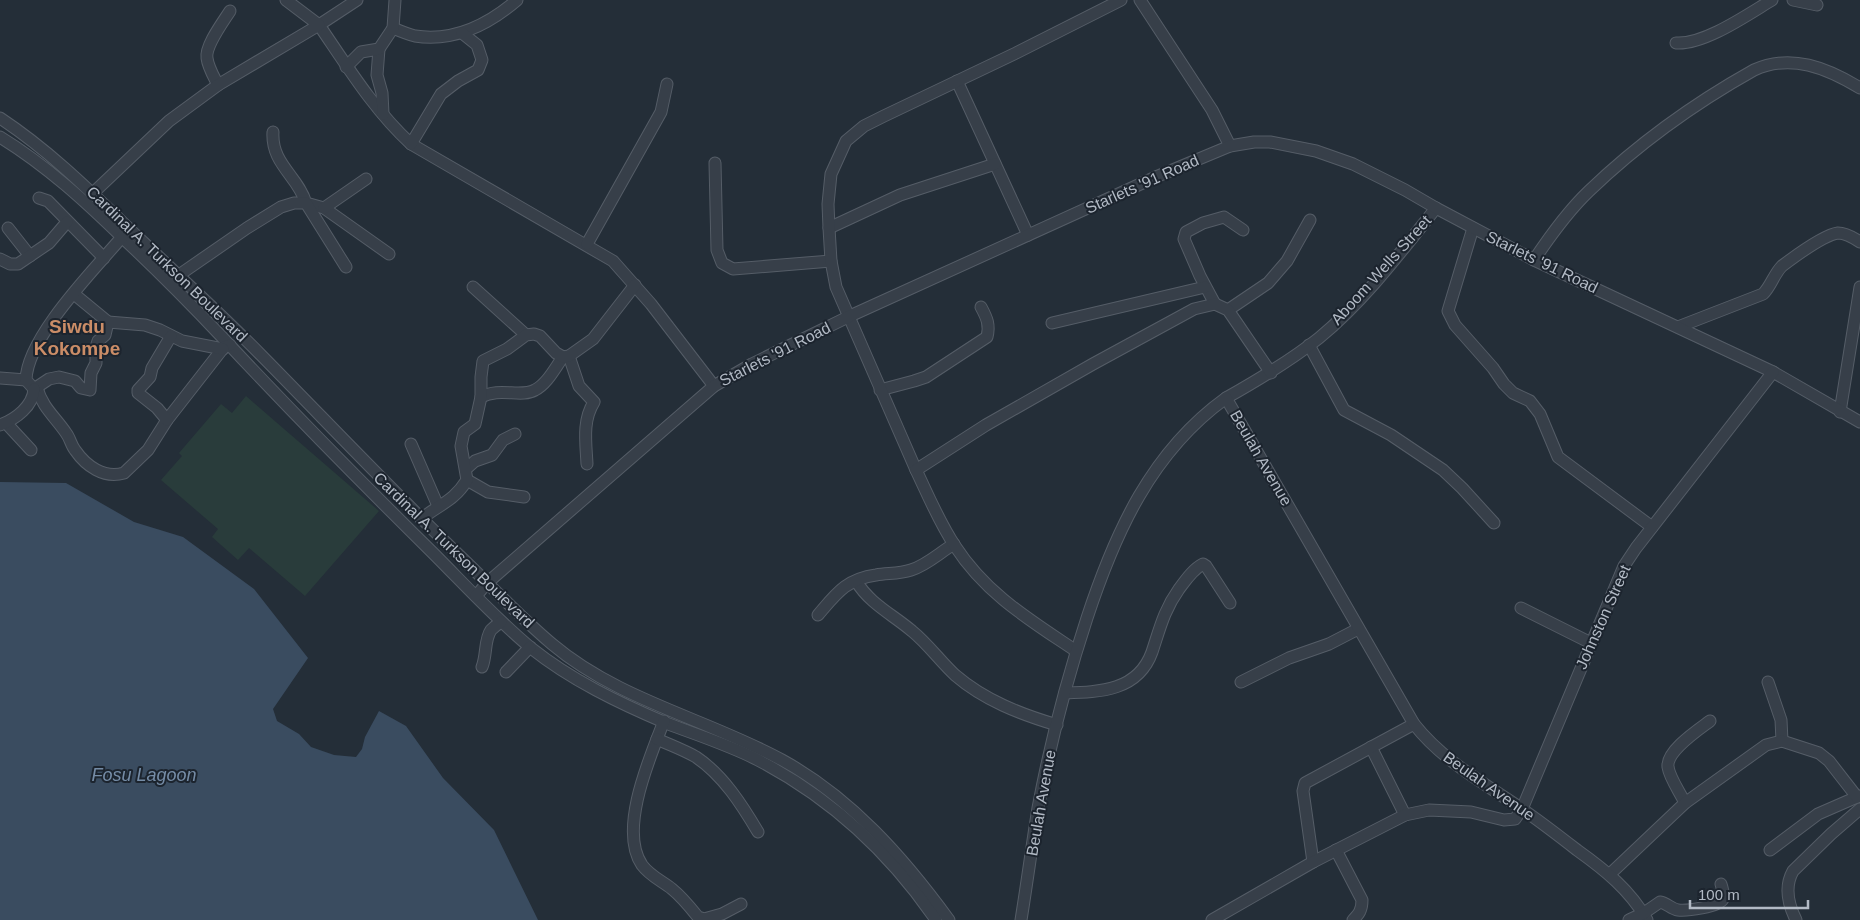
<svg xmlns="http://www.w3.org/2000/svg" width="1860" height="920" font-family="Helvetica,sans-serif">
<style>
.green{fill:#293c3b}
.water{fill:#3a4c60}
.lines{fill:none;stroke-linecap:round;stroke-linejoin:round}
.minor-casing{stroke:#555d67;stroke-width:13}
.minor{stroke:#373f49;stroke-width:11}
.labels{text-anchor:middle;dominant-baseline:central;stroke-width:4;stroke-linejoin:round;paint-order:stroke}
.street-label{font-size:16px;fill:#b2bac5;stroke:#1c242e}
.water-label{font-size:18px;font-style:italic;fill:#758ca6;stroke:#1c242e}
.quarter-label{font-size:19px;font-weight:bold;fill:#cb8d67;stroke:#1c242e}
</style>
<rect width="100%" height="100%" fill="#242e38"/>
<!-- green -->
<path class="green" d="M246,396L379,511L305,596L249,548L238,560L212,537L218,529L161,480L182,456L179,453L221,404L232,413Z"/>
<!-- water -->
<path class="water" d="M0,482L66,483L134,522L183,537L254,589L308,658L273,709L277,721L299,734L311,747L334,755L356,757L362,749L365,737L379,711L406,726L443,778L494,830L538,920H0Z"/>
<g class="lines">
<!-- minor casing -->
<g class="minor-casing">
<g id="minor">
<path d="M357,0L319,25C347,66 374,110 411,144L613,261L651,304L714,386"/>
<path d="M1140,0L1212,110L1230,146"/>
<path d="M1793,0L1817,5"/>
<path d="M393,28C400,31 407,34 415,36C454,42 488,25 517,0"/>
<path d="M1676,43C1704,45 1747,15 1772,0"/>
<path d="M379,49L377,75L382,93L383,114"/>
<path d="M346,67L361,52L379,49L393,28L395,0"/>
<path d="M957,81L1028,235"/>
<path d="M218,85C214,77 208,67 207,58C205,46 223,22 230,11"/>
<path d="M0,118C53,153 97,198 143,242C182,279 223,316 261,355C329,424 395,494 465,561C494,589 521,618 552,644C618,700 707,719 782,760C851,798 903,857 949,920"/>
<path d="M273,132C271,164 298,176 306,203L324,208L389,254"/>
<path d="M0,137C46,165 86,202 124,239C157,270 189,302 221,336C290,410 361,482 433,553C465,585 496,619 531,648C571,680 619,703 666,723C697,735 729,745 758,760C831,798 890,853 936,920"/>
<path d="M411,144L441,94L458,81L478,70L482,60L477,45L462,33"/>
<path d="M715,163L717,250L722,263L733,269L831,261"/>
<path d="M93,193L169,121L218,85L319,25L286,0"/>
<path d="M39,198L48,201L104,258"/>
<path d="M324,208L366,179"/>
<path d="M8,228L30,256"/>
<path d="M829,228L900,195L995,164"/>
<path d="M1473,228L1448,311L1455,325L1493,368L1504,384L1513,393L1530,401L1540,414L1558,457L1652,527"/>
<path d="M587,244L661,112L667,84"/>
<path d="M0,259L10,264H18L49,243L67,222"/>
<path d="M1534,260C1550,236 1568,211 1589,191C1638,144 1695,103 1754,70C1791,53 1827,68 1860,88"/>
<path d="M179,275L247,228L281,207L294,203H306L346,267"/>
<path d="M473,287L526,335"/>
<path d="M74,294L108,322"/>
<path d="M1215,304L1200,276L1184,239L1186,232L1203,223L1224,217L1243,230"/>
<path d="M1228,310L1268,283L1287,261L1310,220"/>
<path d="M1052,323L1205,287"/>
<path d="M1678,327L1763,294C1771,286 1774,274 1782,266C1794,257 1823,235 1838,233C1845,233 1854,238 1860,242"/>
<path d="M1309,345L1344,410L1391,435L1443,470L1462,488L1494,523"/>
<path d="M569,356L579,386L594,402C582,421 586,443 587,464"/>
<path d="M0,378L26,380"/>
<path d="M37,388C42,407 56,418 66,433C70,438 71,445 75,450C86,466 104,479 124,473L148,450L167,420L224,347L230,345"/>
<path d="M34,389L49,379L59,377L75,381L81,388L90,390L91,373L96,363V347L98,341L105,335L108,322L145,325L160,330L182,341L223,349"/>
<path d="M34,389L26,380C27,337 94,270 122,237"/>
<path d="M880,390L914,381L926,377L987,337C990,325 987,318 981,307"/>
<path d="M481,397C500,387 521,398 535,390C547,384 555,368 563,357"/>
<path d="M1226,398C1258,380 1290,361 1319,338C1364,301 1400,253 1436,208"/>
<path d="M1840,412L1860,287"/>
<path d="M167,420L157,408L138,393V390L150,377L152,368L171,336"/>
<path d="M6,423L31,450"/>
<path d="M0,425C16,419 33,406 34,389"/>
<path d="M411,444L438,506"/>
<path d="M466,469L475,461L492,455L503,440L515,434"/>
<path d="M916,470L836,287L831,261L829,228L828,204L831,174L846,141L864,126L884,116L1016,53L1121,0"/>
<path d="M467,480L488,492L524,497"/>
<path d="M421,519C440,504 454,501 467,480L461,446L464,432L475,424L481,397V377L483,361L507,349L526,335L534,334L540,336L556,353L563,357L569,356L593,339L635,285"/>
<path d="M856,581C870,604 892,614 912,631C928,644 940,661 955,675C984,700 1020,714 1057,725"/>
<path d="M476,596L487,583L714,386L752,364L850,316L1158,176L1230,146L1254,142H1270L1316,151L1353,164L1405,190L1436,208L1534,260L1773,372L1860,422"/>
<path d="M1521,608L1591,643"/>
<path d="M818,615C836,594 846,579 876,575C888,573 899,574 911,570C927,565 939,553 954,544"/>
<path d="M1076,651C1030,620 986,594 955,546C939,522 928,495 916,470L986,425L1093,364L1194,309L1215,304L1228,310L1271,373"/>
<path d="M482,667C487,655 484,640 491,630C494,627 498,624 501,622"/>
<path d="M506,672L530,647"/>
<path d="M1241,682L1289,658L1329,644L1358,629"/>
<path d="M1768,682L1781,720L1782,741"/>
<path d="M1065,693C1100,692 1138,691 1152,652C1160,628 1164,610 1179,589C1185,581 1193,569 1203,564L1206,566L1230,603"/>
<path d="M664,721C650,757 618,830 642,865C650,876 662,881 672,889C682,897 690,907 698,917L704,919L722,914L741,904"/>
<path d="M657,739C670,745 684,750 696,757C723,775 742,805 758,832"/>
<path d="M1371,747L1405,815"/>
<path d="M1685,803C1680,792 1670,779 1668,767C1666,751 1698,730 1710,721"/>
<path d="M1336,850L1362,900C1362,910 1359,914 1353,920"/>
<path d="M1770,850L1818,814L1857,797"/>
<path d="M1313,862L1303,791L1305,783L1414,724"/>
<path d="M1610,874L1685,803L1766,745L1782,741L1819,753L1829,761L1857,797L1860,796"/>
<path d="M1021,920C1027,883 1032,845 1038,808C1050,744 1067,679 1087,618C1115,533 1151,452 1226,398L1414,724C1443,761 1484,783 1522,809C1541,822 1559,836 1577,850C1605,870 1630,890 1647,920"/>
<path d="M1212,920L1313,862L1405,815L1429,810L1471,812L1504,820L1515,819L1522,809L1624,566L1636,548L1773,372"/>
<path d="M1629,920L1644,913L1660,902C1667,903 1671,909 1678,910C1686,911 1719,907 1723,899C1725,895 1722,888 1721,884"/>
<path d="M1796,920C1788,904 1784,887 1793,871L1831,834L1860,809"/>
</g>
</g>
<!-- minor -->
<use href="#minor" class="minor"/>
</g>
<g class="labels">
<!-- street labels -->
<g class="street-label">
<text transform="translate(1142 184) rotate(-24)">Starlets '91 Road</text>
<text transform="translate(1542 262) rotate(26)">Starlets '91 Road</text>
<text transform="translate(167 264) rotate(44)">Cardinal A. Turkson Boulevard</text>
<text transform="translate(1381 270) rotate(-48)">Aboom Wells Street</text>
<text transform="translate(775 354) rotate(-27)">Starlets '91 Road</text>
<text transform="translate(1261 458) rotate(60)">Beulah Avenue</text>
<text transform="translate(454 550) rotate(44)">Cardinal A. Turkson Boulevard</text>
<text transform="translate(1603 617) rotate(-66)">Johnston Street</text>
<text transform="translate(1489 786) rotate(35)">Beulah Avenue</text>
<text transform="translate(1041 803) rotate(-80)">Beulah Avenue</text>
</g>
<!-- water labels -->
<g class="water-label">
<text x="144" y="775">Fosu Lagoon</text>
</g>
<!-- quarter labels -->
<g class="quarter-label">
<text x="77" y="326">Siwdu<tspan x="77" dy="22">Kokompe</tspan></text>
</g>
</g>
<!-- scale -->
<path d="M1690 900v8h118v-8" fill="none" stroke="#b2bac5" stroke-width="2.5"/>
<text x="1698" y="900" font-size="15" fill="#b2bac5" stroke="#1c242e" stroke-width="4" paint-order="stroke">100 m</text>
</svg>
